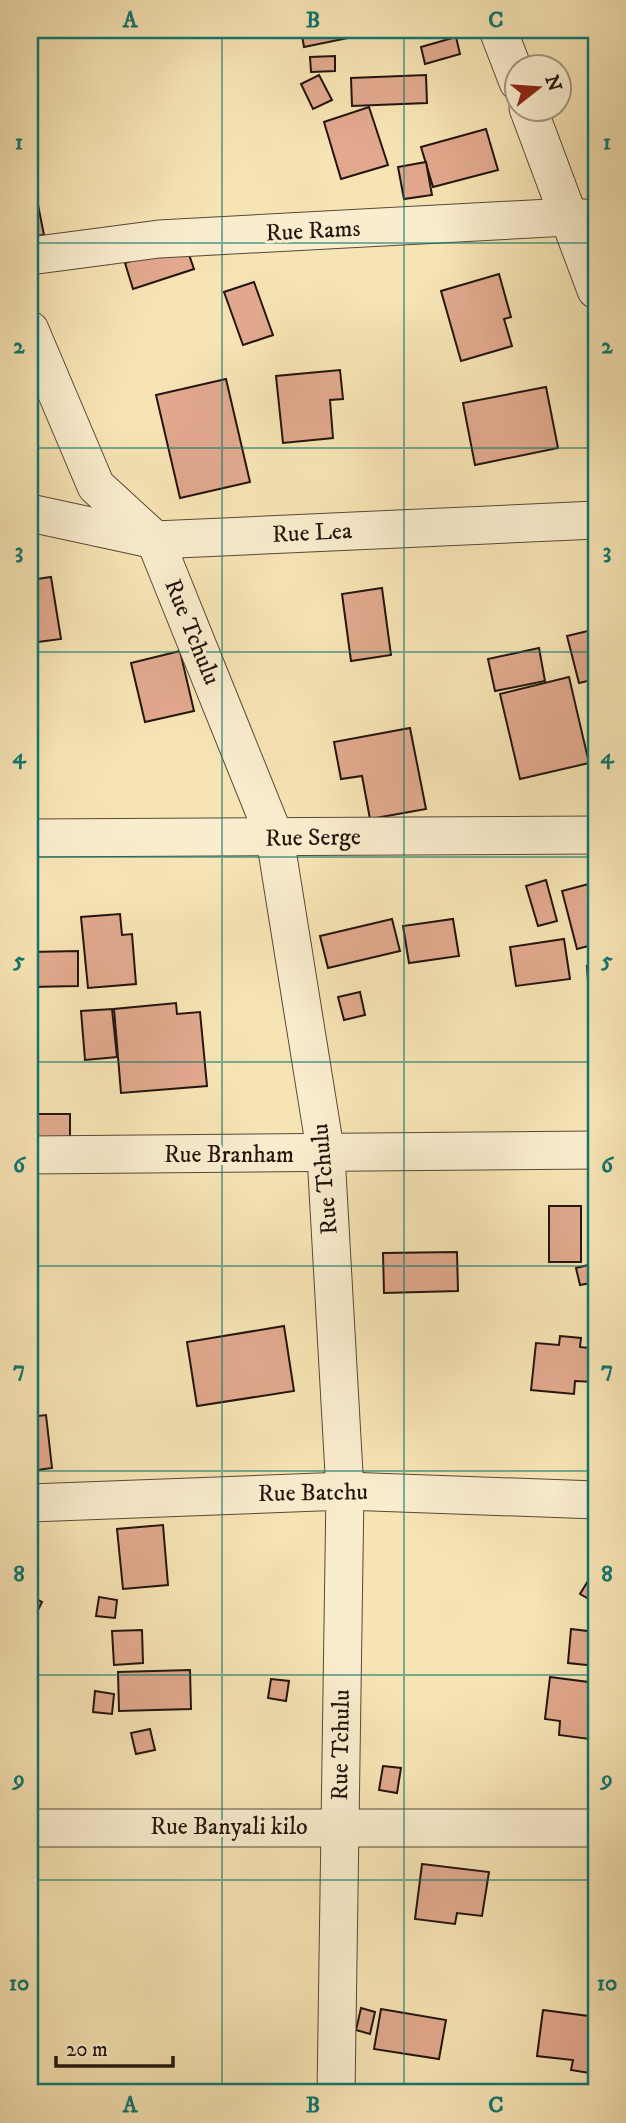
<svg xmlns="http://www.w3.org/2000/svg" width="626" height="2123" font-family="'IM FELL DW Pica',serif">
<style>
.building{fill:#e2a98e;stroke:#22150f;stroke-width:2}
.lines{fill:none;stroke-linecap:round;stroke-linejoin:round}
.minor-casing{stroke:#574938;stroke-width:39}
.minor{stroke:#faedce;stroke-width:37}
.grid{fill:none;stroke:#0f766e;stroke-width:2;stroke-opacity:0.55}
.labels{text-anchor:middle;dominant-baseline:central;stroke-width:6;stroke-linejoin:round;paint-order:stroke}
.street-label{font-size:24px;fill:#22150f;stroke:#faedce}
.neatline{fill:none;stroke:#0f766e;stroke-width:2.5}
.grid-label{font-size:23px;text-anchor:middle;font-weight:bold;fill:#0f766e}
</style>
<rect width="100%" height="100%" fill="#f7e4b4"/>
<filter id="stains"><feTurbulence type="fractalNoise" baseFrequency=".00286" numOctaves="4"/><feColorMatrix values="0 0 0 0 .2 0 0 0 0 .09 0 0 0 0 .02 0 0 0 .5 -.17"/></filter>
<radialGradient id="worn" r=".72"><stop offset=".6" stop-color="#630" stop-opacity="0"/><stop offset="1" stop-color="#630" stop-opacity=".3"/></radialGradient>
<!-- building -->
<g class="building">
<path d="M301,30H346L348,38L304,47Z"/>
<path d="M456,37L460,54L425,64L421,47Z"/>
<path d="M335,56V71L311,72L310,57Z"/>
<path d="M319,75L332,100L313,109L301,84Z"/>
<path d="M426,75L427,103L352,106L351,78Z"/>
<path d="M369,107L388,165L341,179L324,122Z"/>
<path d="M486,129L498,170L433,187L421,147Z"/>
<path d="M426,162L432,195L404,199L398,167Z"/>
<path d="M34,185L44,235L30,237V186Z"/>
<path d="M185,243L194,269L133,289L125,263Z"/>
<path d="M499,274L511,317L504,319L512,346L461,361L441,291Z"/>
<path d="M254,282L273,335L243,345L224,292Z"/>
<path d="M340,370L343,399L330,400L333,438L283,443L276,376Z"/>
<path d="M226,379L250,482L180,498L156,395Z"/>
<path d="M546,387L558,448L475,465L463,403Z"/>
<path d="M51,577L61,639L30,643V580Z"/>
<path d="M382,588L391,655L351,661L342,594Z"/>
<path d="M596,629V679L579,683L567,636Z"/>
<path d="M539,648L545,681L495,691L488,659Z"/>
<path d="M180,651L194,711L145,722L131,663Z"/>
<path d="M569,677L589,763L520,779L500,694Z"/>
<path d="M410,728L426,809L370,819L362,776L341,779L334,742Z"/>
<path d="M546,880L557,921L538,926L526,886Z"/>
<path d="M596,882V944L577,949L562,891Z"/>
<path d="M120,914L122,935L132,934L136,984L88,988L81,917Z"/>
<path d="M392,919L400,951L328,968L320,936Z"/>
<path d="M453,919L459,956L409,963L403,926Z"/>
<path d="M564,939L570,979L516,986L510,947Z"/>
<path d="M78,951V986L31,987L30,952Z"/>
<path d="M596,965V995L589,996L587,966Z"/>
<path d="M360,992L365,1015L344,1020L338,997Z"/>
<path d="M176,1003L177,1014L200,1012L207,1086L121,1093L114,1009Z"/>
<path d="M112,1009L117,1057L85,1060L81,1011Z"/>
<path d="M32,1114H70V1145L32,1144Z"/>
<rect x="549" y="1206" width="32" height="56"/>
<path d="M457,1252L458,1291L384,1293L383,1253Z"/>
<path d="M596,1263V1282L580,1285L576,1268Z"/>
<path d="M284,1326L294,1391L197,1406L187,1342Z"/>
<path d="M560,1336L581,1338L580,1347L596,1349V1382L575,1381L574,1394L531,1390L536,1343L559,1345Z"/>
<path d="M46,1415L52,1468L30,1471V1417Z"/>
<path d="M163,1525L168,1585L123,1589L117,1529Z"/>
<path d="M591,1576L596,1579V1603L580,1594Z"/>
<path d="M30,1596L42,1602L34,1618L30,1615Z"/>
<path d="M99,1597L117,1600L115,1618L96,1616Z"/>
<path d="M571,1629L596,1632V1666L568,1663Z"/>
<path d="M142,1630L143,1663L114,1665L112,1631Z"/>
<rect x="30" y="1670" width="8" height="30"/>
<path d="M190,1670L191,1709L119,1711L118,1672Z"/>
<path d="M550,1677L596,1683V1726L592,1725L589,1739L559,1735L560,1721L545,1719Z"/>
<path d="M271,1679L289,1681L286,1701L268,1698Z"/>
<path d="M95,1691L114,1694L112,1714L93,1712Z"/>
<path d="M30,1700H38L37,1746H30Z"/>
<path d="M150,1729L155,1750L136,1754L131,1733Z"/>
<path d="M383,1766L401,1768L397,1793L379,1790Z"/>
<path d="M422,1864L489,1872L482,1916L457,1913L455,1924L415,1919Z"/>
<path d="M361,2008L375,2012L370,2034L356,2030Z"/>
<path d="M381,2009L446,2020L439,2059L374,2049Z"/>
<path d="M543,2010L596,2017V2074L571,2070L573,2060L537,2056Z"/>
</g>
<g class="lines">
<!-- minor casing -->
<g class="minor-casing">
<g id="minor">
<path d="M498,30L518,82"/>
<path d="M528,108L596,290"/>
<path d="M30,256L159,239L568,217L596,219"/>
<path d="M30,330L96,486L155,540L275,838L326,1155L345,1491L336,2093"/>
<path d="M30,513L155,540L596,520"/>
<path d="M30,838L596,835"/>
<path d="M30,1155L596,1150"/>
<path d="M30,1503L345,1491L596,1500"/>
<path d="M30,1828H596"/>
</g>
</g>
<!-- minor -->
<use href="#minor" class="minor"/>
</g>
<!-- grid -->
<path class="grid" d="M222,30V2093M404,30V2093M30,243H596M30,448H596M30,652H596M30,857H596M30,1062H596M30,1266H596M30,1471H596M30,1675H596M30,1880H596"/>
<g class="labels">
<!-- street labels -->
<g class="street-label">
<text transform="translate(313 231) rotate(-3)">Rue Rams</text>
<text transform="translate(312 533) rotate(-3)">Rue Lea</text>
<text transform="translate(192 632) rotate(68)">Rue Tchulu</text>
<text transform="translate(313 838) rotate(-1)">Rue Serge</text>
<text x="229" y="1155">Rue Branham</text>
<text transform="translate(325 1179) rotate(-95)">Rue Tchulu</text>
<text transform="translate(313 1493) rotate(-1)">Rue Batchu</text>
<text transform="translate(341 1745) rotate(-89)">Rue Tchulu</text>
<text x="229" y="1827">Rue Banyali kilo</text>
</g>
</g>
<!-- margin -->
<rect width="626" height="2123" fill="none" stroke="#f7e4b4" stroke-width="77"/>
<!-- north arrow -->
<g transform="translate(538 88) rotate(73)"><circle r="33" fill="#faedce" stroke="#a49782" stroke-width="2"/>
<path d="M0-5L12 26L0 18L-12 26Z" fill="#8f2418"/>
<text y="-10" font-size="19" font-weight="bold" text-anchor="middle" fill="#22150f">N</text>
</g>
<!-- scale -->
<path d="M56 2056v10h117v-10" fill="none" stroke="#22150f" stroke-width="3.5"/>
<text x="66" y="2056" font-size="21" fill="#22150f" stroke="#faedce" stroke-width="5" paint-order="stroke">20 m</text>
<rect x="38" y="38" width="550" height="2046" class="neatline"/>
<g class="grid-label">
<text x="130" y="27">A</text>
<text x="313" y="27">B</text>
<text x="496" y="27">C</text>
<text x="19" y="149">1</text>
<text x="607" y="149">1</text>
<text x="19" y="353">2</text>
<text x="607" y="353">2</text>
<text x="19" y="558">3</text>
<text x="607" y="558">3</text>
<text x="19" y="763">4</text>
<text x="607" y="763">4</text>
<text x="19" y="967">5</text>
<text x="607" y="967">5</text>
<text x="19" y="1172">6</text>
<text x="607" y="1172">6</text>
<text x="19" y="1376">7</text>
<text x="607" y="1376">7</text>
<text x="19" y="1581">8</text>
<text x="607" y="1581">8</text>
<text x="19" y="1786">9</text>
<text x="607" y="1786">9</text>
<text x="19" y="1990">10</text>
<text x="607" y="1990">10</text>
<text x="130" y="2112">A</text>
<text x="313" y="2112">B</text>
<text x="496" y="2112">C</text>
</g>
<rect width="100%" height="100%" filter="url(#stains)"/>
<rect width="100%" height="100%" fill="url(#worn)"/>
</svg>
